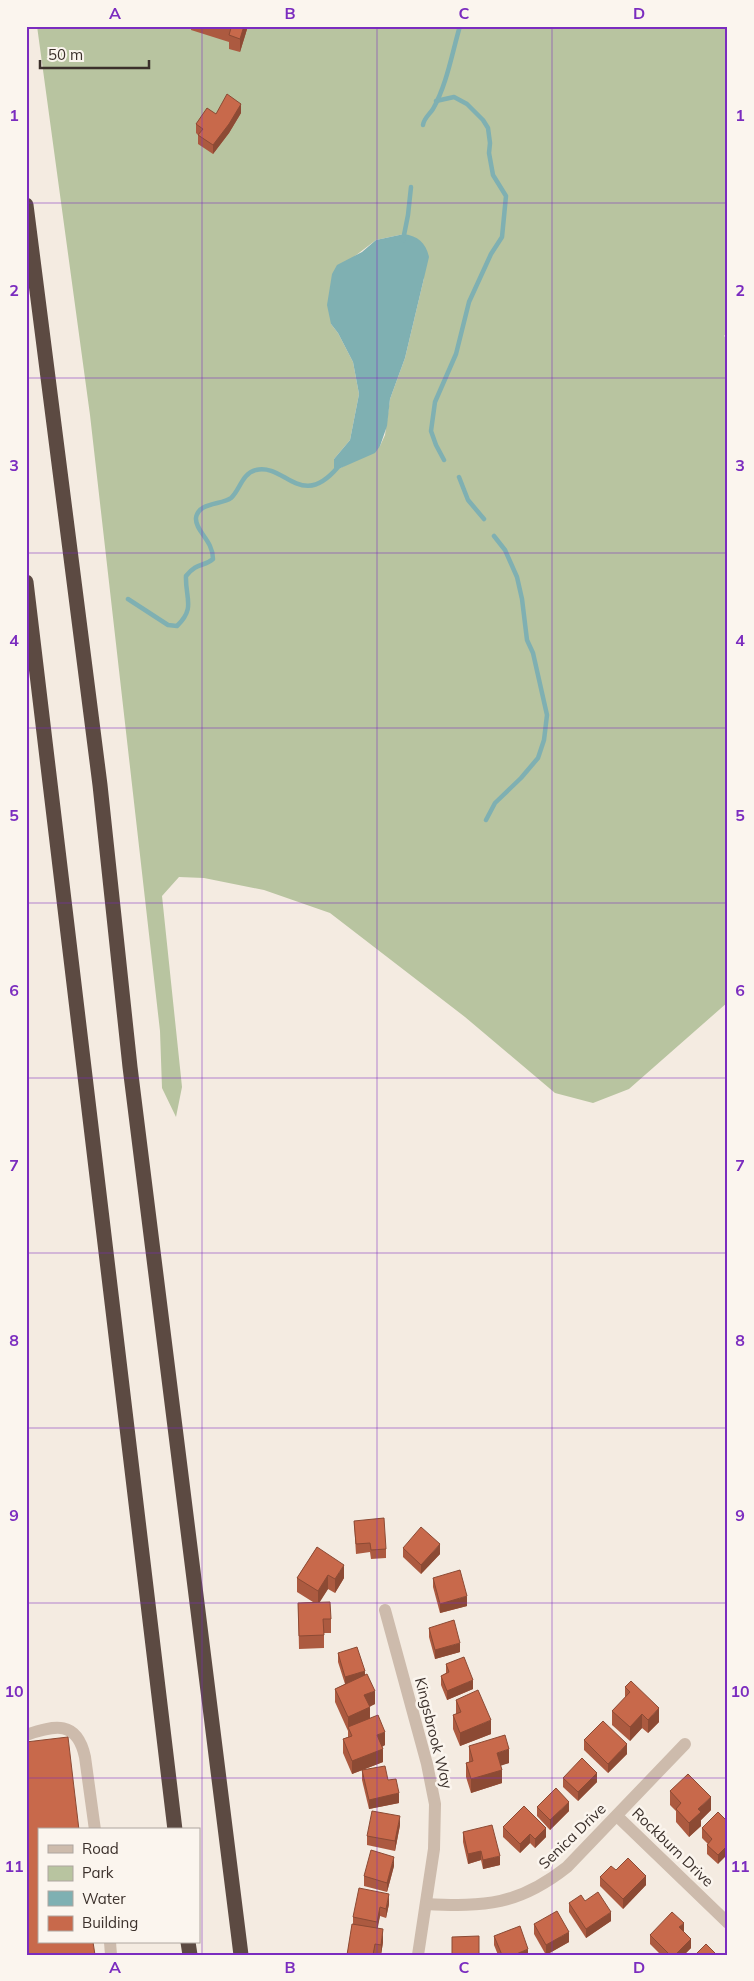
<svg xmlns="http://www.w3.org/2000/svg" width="754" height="1981" font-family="Mulish,sans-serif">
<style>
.green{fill:#b8c4a0;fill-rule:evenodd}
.water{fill:#7fb0b2}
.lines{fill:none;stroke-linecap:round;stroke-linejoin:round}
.stream{stroke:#7fb0b2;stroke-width:4.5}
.minor{stroke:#cdbbac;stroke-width:12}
.highway{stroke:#5c4a42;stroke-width:15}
.wall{fill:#ac5a40}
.shaded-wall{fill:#8c4a34}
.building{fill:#c8694b;stroke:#8c4a34}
.grid{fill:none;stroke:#7b2cbf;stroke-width:1;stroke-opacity:0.55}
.labels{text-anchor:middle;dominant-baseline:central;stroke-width:5;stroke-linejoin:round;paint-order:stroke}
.street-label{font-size:15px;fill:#3b302b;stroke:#fbf5ee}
.neatline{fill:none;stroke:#7b2cbf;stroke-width:2}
.grid-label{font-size:16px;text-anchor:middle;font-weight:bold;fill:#7b2cbf}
</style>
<rect width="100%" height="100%" fill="#f4ebe1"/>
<!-- green -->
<path class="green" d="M37,26H728V332L724,336L728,339V1002L629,1089L593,1103L555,1093L465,1017L330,913L264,890L204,878L179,877L162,896L182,1087L176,1117L162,1088L160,1031L90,415ZM404,234L424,278L405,358L390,399L385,435L380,446L335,471L334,459L350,440L359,394L353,362L338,333L331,324L351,259L376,240Z"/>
<!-- water -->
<path class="water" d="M404,234C418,236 426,243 429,257L405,358L390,399L387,426L380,446L375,453L334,471V459L350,440L359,394L353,362L338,333L331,324L327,305L332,274L337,265L362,252L376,240Z"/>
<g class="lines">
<!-- stream -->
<g class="stream">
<path d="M436,101L454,97L467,104L483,120L488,128L490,143L489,153L493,175L506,196L502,237L491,254L469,302L456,354L435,402L431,431L436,445L444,460"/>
<path d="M423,125C424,118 429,115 433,109C447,84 452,53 460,26"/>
<path d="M403,240L408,215L411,187"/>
<path d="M459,477L468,500L484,519"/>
<path d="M128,599L168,625L177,626C196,608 185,598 186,576C197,562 204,567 213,559C213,540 195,531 196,518C198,502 222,505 231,498C240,490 242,473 256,470C285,463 301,511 338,467"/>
<path d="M486,820L495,803L521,778L538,758L544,740L547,715L533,653L527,640L522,599L517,577L505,550L494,536"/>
</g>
<!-- minor -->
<g class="minor">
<path d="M385,1610L427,1764L435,1804L434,1849L418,1955"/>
<path d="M26,1735C55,1725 77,1720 85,1757L95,1830"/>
<path d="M617,1816L728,1923"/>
<path d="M426,1904C485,1907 519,1905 567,1867L685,1744"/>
<path d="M110,1942L111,1955"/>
</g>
<!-- highway -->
<g class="highway">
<path d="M26,205L100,785L130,1067L241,1955"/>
<path d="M26,582L175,1830"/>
<path d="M188,1942L190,1955"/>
</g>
</g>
<!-- wall -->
<g class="wall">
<path d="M191,26H248L240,52L229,49V42L191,30Z"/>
<path d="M241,113L229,133L213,154L198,144V135L196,133V124L216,114Z"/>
<path d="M354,1521L386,1549V1558L371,1559L370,1552L356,1554Z"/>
<path d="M317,1547L344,1578L335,1593L328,1589L319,1602L331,1619V1633H324V1648L299,1649L298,1603L313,1602L297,1592V1578Z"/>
<path d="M403,1548L440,1554L421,1574L403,1557Z"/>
<path d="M433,1578L467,1606L440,1613L433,1587Z"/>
<path d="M429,1628L460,1652L435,1659L429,1637Z"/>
<path d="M338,1653L365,1675L375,1704L369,1707L370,1718L385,1745L382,1747L383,1762L352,1774L343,1753V1739L348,1737V1731L335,1702V1689L345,1684L338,1662Z"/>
<path d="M446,1664L473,1689L447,1700L441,1685V1676L446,1673Z"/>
<path d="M625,1687L659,1722L648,1733L642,1728L630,1741L612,1725V1711L625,1698Z"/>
<path d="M456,1700L491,1734L460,1746L453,1729V1715L456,1714Z"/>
<path d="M584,1740L627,1754L608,1773L584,1750Z"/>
<path d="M469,1746L509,1763L501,1765L502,1783L471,1793L466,1777V1763L469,1762Z"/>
<path d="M362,1770L388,1780L399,1803L369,1809L362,1780Z"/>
<path d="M563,1778L597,1782L578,1801L563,1787Z"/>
<path d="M670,1791L711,1810L701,1820V1826L689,1837L676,1822V1811L670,1805Z"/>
<path d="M537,1807L569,1811L550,1830L537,1816Z"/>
<path d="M728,1822L718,1864L707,1854V1845L708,1844L702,1838V1828Z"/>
<path d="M400,1825L395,1851L367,1845V1836Z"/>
<path d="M503,1827L546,1837L535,1848L530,1843L520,1853L503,1837Z"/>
<path d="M463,1832L500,1865L483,1869L481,1860L468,1864L463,1842Z"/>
<path d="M394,1866L387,1892L364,1886V1876Z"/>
<path d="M616,1870L646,1885L623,1909L600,1886V1877Z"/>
<path d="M585,1901L611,1921L586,1938L569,1912V1903Z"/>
<path d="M389,1904L386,1918L380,1916L377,1928L383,1942L381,1955H347L353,1924V1917Z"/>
<path d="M534,1924L569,1942L546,1955L534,1934Z"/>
<path d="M684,1932L691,1948L684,1955H661L650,1944V1935Z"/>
<path d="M494,1936L528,1955H498L494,1945Z"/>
</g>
<!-- shaded-wall -->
<g class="shaded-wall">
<path d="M244,26H248L240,52V39Z"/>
<path d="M241,104V113L229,133L213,154V145Z"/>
<path d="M440,1544V1554L421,1574V1565Z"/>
<path d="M344,1565V1578L335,1593V1579Z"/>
<path d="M328,1575V1589L318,1605V1591Z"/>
<path d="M467,1596V1606L440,1613V1604Z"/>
<path d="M460,1643V1652L435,1659V1650Z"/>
<path d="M365,1671V1680L345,1687V1677Z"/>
<path d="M473,1680V1689L447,1700V1691Z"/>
<path d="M375,1691V1704L364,1709V1695Z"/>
<path d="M370,1707V1721L348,1727V1731V1717Z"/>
<path d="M659,1708V1722L648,1733V1720Z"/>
<path d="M642,1714V1728L630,1741V1727Z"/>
<path d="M491,1720V1734L460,1746V1733Z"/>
<path d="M385,1732V1745L377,1749V1735Z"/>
<path d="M627,1744V1754L608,1773V1764Z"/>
<path d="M383,1749V1762L352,1774V1761Z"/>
<path d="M509,1749V1763L497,1767V1753Z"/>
<path d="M502,1770V1783L471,1793V1779Z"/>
<path d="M597,1773V1782L578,1801V1792Z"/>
<path d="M399,1793V1803L369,1809V1800Z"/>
<path d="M711,1797V1810L701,1820V1826L689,1837V1823L698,1809Z"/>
<path d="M569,1802V1811L550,1830V1820Z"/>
<path d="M400,1816V1825L395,1851V1841Z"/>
<path d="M546,1828V1837L535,1848V1839Z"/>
<path d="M530,1834V1843L520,1853V1844Z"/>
<path d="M728,1845V1854L718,1864V1855Z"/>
<path d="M481,1851V1860L468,1864V1854Z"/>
<path d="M500,1856V1865L483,1869V1860Z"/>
<path d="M394,1857V1866L387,1892V1883Z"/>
<path d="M646,1876V1885L623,1909V1899Z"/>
<path d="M389,1894V1904L386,1918V1909Z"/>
<path d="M380,1907V1916L377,1932V1922Z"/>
<path d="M611,1912V1921L586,1938V1929Z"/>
<path d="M684,1923V1932L679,1927Z"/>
<path d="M383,1929V1942L381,1955V1945Z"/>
<path d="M569,1932V1942L546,1955V1945Z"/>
<path d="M691,1939V1948L684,1955H675Z"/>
<path d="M528,1949V1955H514Z"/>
</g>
<!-- building -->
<g class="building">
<path d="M224,26H244L240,39L229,35L231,28Z"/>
<path d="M227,94L241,104L229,124L213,145L198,135L203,129L196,124L207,108L216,114Z"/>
<path d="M384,1518L386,1549L371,1550L370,1543L356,1544L354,1521Z"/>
<path d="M421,1527L440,1544L421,1565L403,1548Z"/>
<path d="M317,1547L344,1565L335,1579L328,1575L318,1591L297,1578Z"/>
<path d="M460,1570L467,1596L440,1604L433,1578Z"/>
<path d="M330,1602L331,1619H323L324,1635L299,1636L298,1603Z"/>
<path d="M454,1620L460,1643L435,1650L429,1628Z"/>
<path d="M357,1647L365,1671L345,1677L338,1653Z"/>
<path d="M464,1657L473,1680L447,1691L441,1676L449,1672L446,1664Z"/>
<path d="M367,1674L375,1691L364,1695L370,1707L348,1717L335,1689Z"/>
<path d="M631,1681L659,1708L648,1720L642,1714L630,1727L612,1711L630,1692L625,1687Z"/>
<path d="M478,1690L491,1720L460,1733L453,1715L461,1712L456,1700Z"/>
<path d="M378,1715L385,1732L377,1735L383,1749L352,1761L343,1739L352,1736L348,1727Z"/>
<path d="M603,1721L627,1744L608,1764L584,1740Z"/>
<path d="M505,1735L509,1749L497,1753L502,1770L471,1779L466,1763L473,1761L469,1746Z"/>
<path d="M68,1737L79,1830H39V1942H93L95,1955H26V1742Z"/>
<path d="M582,1758L597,1773L578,1792L563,1778Z"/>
<path d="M385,1766L388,1780L396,1779L399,1793L369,1800L362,1770Z"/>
<path d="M688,1774L711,1797L698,1809L701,1812L689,1823L676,1809L681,1803L670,1791Z"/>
<path d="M556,1788L569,1802L550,1820L537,1807Z"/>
<path d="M524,1806L546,1828L535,1839L530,1834L520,1844L503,1827Z"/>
<path d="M372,1811L400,1816L395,1841L367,1836Z"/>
<path d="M718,1812L728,1822V1845L718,1855L707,1845L712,1839L702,1828Z"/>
<path d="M492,1825L500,1856L483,1860L481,1851L468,1854L463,1832Z"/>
<path d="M371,1850L394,1857L387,1883L364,1876Z"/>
<path d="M628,1858L646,1876L623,1899L600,1877L611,1866L616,1870Z"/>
<path d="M359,1888L389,1894L386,1909L380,1907L377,1922L353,1917Z"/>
<path d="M598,1892L611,1912L586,1929L569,1903L581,1895L585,1901Z"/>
<path d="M557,1911L569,1932L546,1945L534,1924Z"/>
<path d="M672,1912L684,1923L679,1927L691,1939L675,1955H670L650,1935Z"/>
<path d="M352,1924L383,1929L381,1945L375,1944L373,1955H347Z"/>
<path d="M520,1926L528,1949L514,1955H502L494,1936Z"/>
<path d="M479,1936V1955H452V1937Z"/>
<path d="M706,1944L716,1954V1955H695Z"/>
</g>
<!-- grid -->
<path class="grid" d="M202,26V1955M377,26V1955M552,26V1955M26,203H728M26,378H728M26,553H728M26,728H728M26,903H728M26,1078H728M26,1253H728M26,1428H728M26,1603H728M26,1778H728"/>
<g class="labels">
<!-- street labels -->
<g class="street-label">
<text transform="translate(434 1733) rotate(76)">Kingsbrook Way</text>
<text transform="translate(572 1836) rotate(-44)">Senica Drive</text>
<text transform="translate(673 1847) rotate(44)">Rockburn Drive</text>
</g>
</g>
<!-- border -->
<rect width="754" height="1981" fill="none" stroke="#fbf5ee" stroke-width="55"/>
<!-- legend -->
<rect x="38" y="1828" width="162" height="115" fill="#fbf5ee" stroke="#aea6a0"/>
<rect x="48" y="1845" width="25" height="8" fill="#cdbbac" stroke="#aea6a0"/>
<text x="82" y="1854" font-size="15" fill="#3b302b">Road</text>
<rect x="48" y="1866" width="25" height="15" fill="#b8c4a0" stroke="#aea6a0"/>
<text x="82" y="1878" font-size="15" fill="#3b302b">Park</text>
<rect x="48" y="1891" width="25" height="15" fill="#7fb0b2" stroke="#aea6a0"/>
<text x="82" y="1904" font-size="15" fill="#3b302b">Water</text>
<rect x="48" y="1916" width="25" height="15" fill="#c8694b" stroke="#aea6a0"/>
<text x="82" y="1928" font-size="15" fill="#3b302b">Building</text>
<!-- scale -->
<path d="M40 60v8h109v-8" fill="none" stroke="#3b302b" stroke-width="2.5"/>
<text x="48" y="60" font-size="15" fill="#3b302b" stroke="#fbf5ee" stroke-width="4" paint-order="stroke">50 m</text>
<rect x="28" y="28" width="698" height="1926" class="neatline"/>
<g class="grid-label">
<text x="115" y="19">A</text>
<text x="290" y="19">B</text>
<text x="464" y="19">C</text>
<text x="639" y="19">D</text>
<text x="14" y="121">1</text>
<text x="740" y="121">1</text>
<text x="14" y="296">2</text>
<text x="740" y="296">2</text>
<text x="14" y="471">3</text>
<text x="740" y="471">3</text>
<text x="14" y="646">4</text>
<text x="740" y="646">4</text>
<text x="14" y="821">5</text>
<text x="740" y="821">5</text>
<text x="14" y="996">6</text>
<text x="740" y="996">6</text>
<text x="14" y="1171">7</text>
<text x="740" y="1171">7</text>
<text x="14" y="1346">8</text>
<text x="740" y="1346">8</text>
<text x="14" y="1521">9</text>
<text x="740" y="1521">9</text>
<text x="14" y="1697">10</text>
<text x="740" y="1697">10</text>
<text x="14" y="1872">11</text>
<text x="740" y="1872">11</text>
<text x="115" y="1973">A</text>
<text x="290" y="1973">B</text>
<text x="464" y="1973">C</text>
<text x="639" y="1973">D</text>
</g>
</svg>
